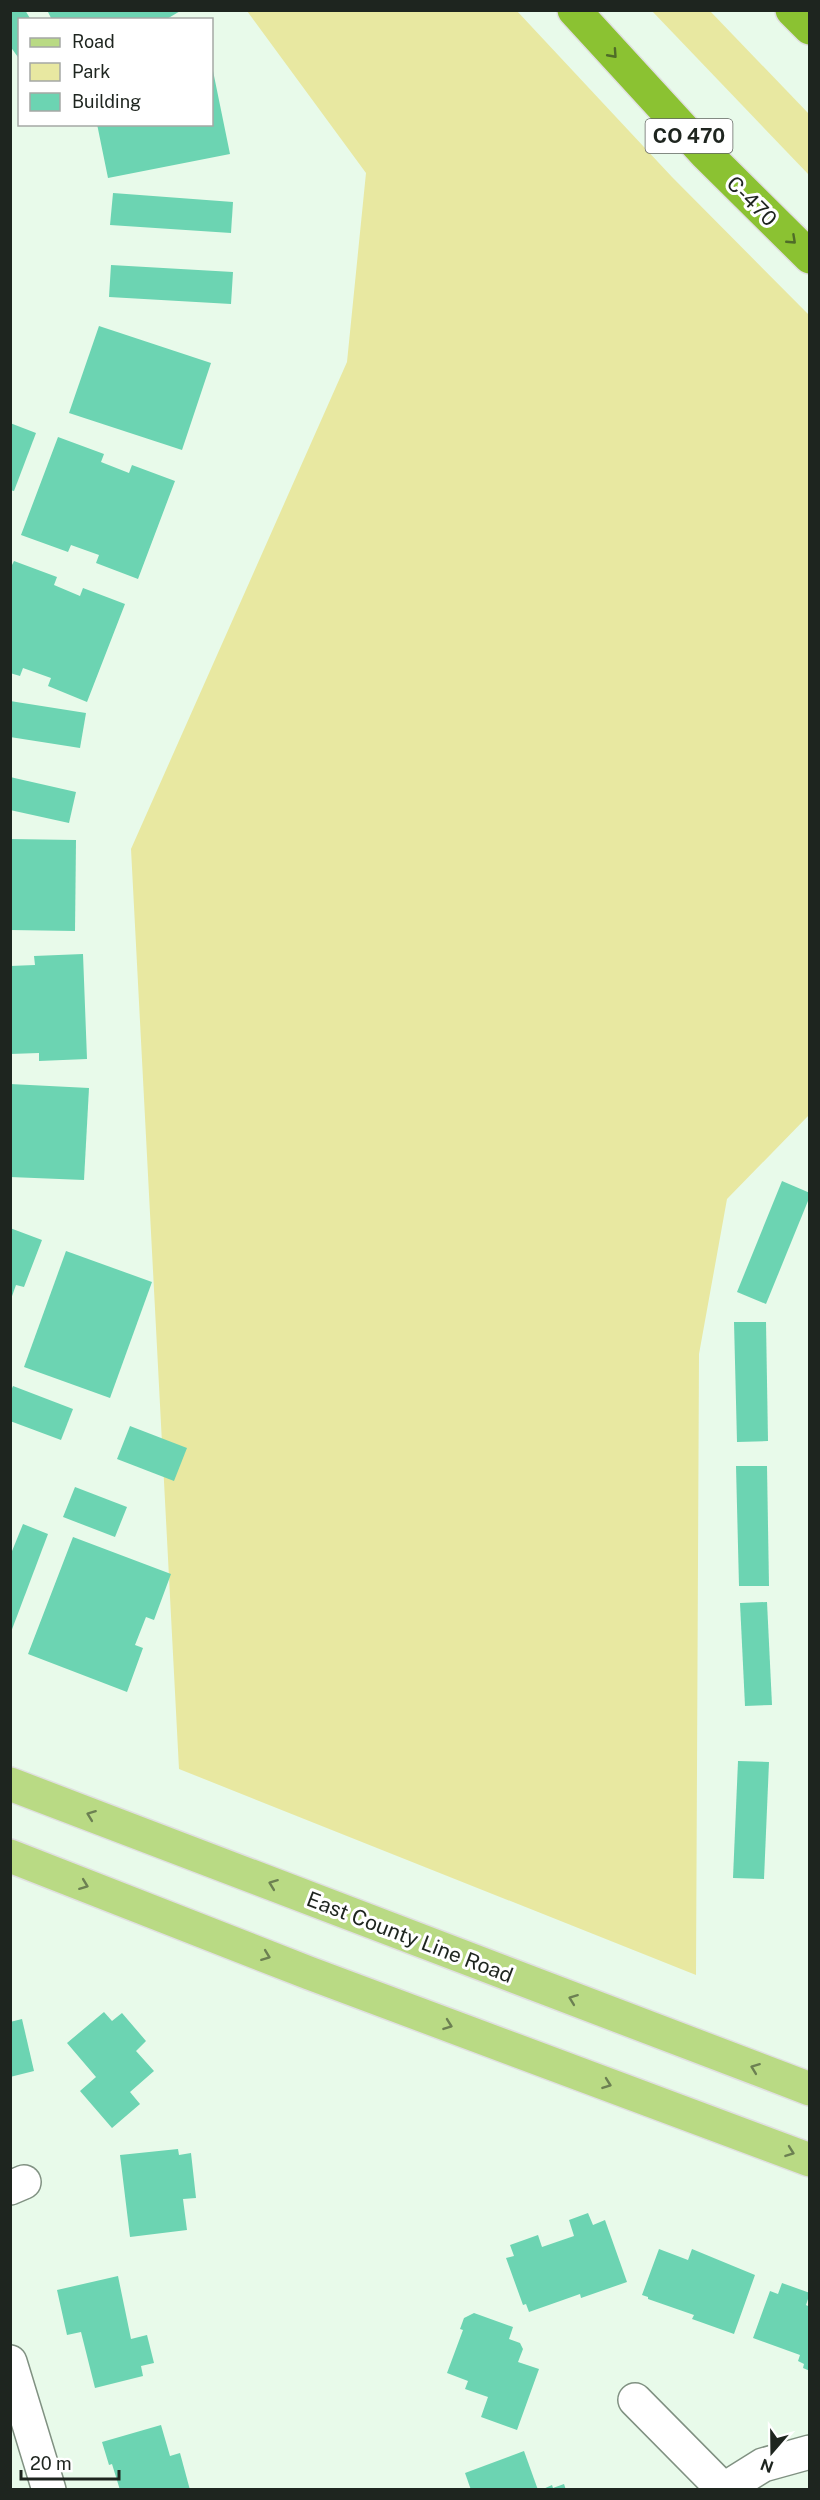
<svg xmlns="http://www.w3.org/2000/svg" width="820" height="2500" font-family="'Public Sans',sans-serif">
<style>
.green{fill:#e8e8a1}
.building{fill:#6cd4b2}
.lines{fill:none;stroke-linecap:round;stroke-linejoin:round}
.minor-casing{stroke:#809182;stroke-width:36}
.major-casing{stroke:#e0e0e0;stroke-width:36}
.highway-casing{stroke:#e0e0e0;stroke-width:36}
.minor{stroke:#fff;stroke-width:33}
.major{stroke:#b9da84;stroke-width:33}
.highway{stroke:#8bc232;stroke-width:33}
.oneway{stroke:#4f6c28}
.oneway2{stroke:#6c8052}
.labels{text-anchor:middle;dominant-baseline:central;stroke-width:6;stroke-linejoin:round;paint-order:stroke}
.shield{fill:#fff;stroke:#626662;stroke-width:1.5}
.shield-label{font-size:20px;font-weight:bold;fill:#1e251f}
.street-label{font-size:21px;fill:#1e251f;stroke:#fff}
</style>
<rect width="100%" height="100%" fill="#e8faea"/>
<!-- green -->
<g class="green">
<path d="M247,11H517L672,177L809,315V1115L727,1199L699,1354L696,1975L179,1769L131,849L347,362L366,173Z"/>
<path d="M652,11H710L809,114V175Z"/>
</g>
<!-- building -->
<g class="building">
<path d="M10,10H25L31,20H20V60L10,46Z"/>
<path d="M47,10H182L165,20H52Z"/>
<path d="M212,66L230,154L108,178L97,124H212Z"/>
<path d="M113,193L233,202L231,233L110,225Z"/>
<path d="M111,265L233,272L231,304L109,297Z"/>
<path d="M99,326L211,363L182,450L69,413Z"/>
<path d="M10,423L36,433L14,491L10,490Z"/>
<path d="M58,437L104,454L101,462L129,473L132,465L175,481L138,579L96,563L99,555L71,545L68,552L21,535Z"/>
<path d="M14,561L57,577L54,585L80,596L83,588L125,604L87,702L48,686L51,678L23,668L20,676L10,673V569Z"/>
<path d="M10,701L86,713L80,748L10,737Z"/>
<path d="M10,777L76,792L69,823L10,810Z"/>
<path d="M10,839L76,840L75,931L10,930Z"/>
<path d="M83,954L87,1059L39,1061V1053L10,1054V966L35,965L34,956Z"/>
<path d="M10,1084L89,1088L84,1180L10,1177Z"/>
<path d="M782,1181L810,1193V1196L766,1304L737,1292Z"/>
<path d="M10,1228L42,1240L24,1287L16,1285L11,1299Z"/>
<path d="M66,1251L152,1282L110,1398L24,1367Z"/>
<path d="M734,1322H766L768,1441L737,1442Z"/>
<path d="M13,1386L73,1409L61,1440L10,1421V1393Z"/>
<path d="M130,1426L187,1448L174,1481L117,1459Z"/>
<path d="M736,1466H767L769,1586H739Z"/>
<path d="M75,1487L127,1507L115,1537L63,1517Z"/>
<path d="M23,1524L48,1534L11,1632L10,1556Z"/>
<path d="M73,1537L171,1574L154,1620L146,1617L135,1645L143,1648L127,1692L28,1654Z"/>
<path d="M767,1602L772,1705L745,1706L740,1603Z"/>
<path d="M738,1761L769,1762L764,1879L733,1878Z"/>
<path d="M104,2012L112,2021L122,2013L146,2041L136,2051L154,2071L130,2092L140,2104L112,2128L80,2091L96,2077L67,2043Z"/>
<path d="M22,2019L34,2071L10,2077V2022Z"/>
<path d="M178,2149L179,2155L191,2153L196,2198L183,2199L187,2230L130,2237L120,2155Z"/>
<path d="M588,2213L593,2225L605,2220L627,2282L581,2298L580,2294L529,2312L526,2304L523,2305L506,2258L514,2256L510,2245L538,2235L542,2247L574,2236L569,2220Z"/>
<path d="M659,2249L688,2260L692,2249L755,2275L734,2334L692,2319L694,2315L648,2299V2297L642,2295Z"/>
<path d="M118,2276L131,2339L147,2335L154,2363L141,2366L143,2376L95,2388L81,2332L67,2335L57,2290Z"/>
<path d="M782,2283L810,2293L806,2305L810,2307V2371L803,2368L804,2364L798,2361L800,2355L753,2338L770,2291L778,2294Z"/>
<path d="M474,2313L513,2327L509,2339L520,2343L523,2349L518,2362L539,2369L517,2430L481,2417L488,2397L465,2389L468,2381L447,2373L463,2330L460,2329L464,2318Z"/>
<path d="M161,2425L170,2456L180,2453L190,2490H120L112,2464L109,2465L102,2442Z"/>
<path d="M524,2451L538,2490H471L465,2473Z"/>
<path d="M564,2484L566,2490H541L552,2485L553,2488Z"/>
</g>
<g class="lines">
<!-- minor casing -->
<g class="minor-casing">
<g id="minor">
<path d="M10,2188L24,2182"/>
<path d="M10,2362L49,2490"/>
<path d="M635,2400L723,2489"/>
<path d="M723,2490L763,2465L810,2452"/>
</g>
</g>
<!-- major casing -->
<g class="major-casing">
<g id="major">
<path d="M10,1784L810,2089"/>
<path d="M10,1856L309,1973L810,2160"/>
</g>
</g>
<!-- highway casing -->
<g class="highway-casing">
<g id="highway">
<path d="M574,10L706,154L810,257"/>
<path d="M792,10L810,28"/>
</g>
</g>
<!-- minor -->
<use href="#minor" class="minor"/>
<!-- major -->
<use href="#major" class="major"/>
<!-- highway -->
<use href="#highway" class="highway"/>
</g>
<!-- one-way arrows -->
<defs><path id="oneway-chevron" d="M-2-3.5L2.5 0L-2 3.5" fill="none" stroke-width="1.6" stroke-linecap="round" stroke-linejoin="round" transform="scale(1.5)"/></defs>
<g class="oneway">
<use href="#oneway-chevron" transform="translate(613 54) rotate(48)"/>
<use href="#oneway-chevron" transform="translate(792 240) rotate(43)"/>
</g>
<g class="oneway2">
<use href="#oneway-chevron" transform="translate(91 1815) rotate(-159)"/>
<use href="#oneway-chevron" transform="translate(273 1884) rotate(-159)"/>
<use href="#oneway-chevron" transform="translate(84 1885) rotate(21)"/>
<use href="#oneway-chevron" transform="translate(266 1956) rotate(21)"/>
<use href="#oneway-chevron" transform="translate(573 1999) rotate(-159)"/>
<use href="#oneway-chevron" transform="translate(448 2025) rotate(20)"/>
<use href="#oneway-chevron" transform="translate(755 2068) rotate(-159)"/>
<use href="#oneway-chevron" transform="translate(607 2084) rotate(20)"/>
<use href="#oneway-chevron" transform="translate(790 2152) rotate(20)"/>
</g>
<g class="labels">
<!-- shield labels -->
<rect class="shield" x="645.5" y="119" width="87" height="34" rx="4.5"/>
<g class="shield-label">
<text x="689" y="136">CO 470</text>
</g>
<!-- street labels -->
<g class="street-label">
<text transform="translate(752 201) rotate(45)">C-470</text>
<text transform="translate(410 1937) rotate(21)">East County Line Road</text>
</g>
</g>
<!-- border -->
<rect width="820" height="2500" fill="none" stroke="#1e251f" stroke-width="24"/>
<!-- legend -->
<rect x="18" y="18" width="195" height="108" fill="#ffffff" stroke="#a5a8a5" stroke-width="1.5"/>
<rect x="30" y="38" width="30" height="9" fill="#b9da84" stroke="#a5a8a5" stroke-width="1.5"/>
<text x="72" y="48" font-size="18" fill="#1e251f">Road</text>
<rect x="30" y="63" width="30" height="18" fill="#e8e8a1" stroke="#a5a8a5" stroke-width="1.5"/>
<text x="72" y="78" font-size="18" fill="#1e251f">Park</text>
<rect x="30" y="93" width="30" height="18" fill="#6cd4b2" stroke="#a5a8a5" stroke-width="1.5"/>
<text x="72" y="108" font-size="18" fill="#1e251f">Building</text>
<!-- north arrow -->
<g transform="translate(772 2452) rotate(200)" stroke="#ffffff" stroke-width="4.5" paint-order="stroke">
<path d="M0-4.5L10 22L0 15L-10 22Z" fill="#1e251f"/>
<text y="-9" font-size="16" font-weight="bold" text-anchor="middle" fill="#1e251f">N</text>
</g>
<!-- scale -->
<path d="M21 2470v9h98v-9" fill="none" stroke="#1e251f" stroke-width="3"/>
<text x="30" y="2470" font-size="18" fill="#1e251f" stroke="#ffffff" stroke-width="4.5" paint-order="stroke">20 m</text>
</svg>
